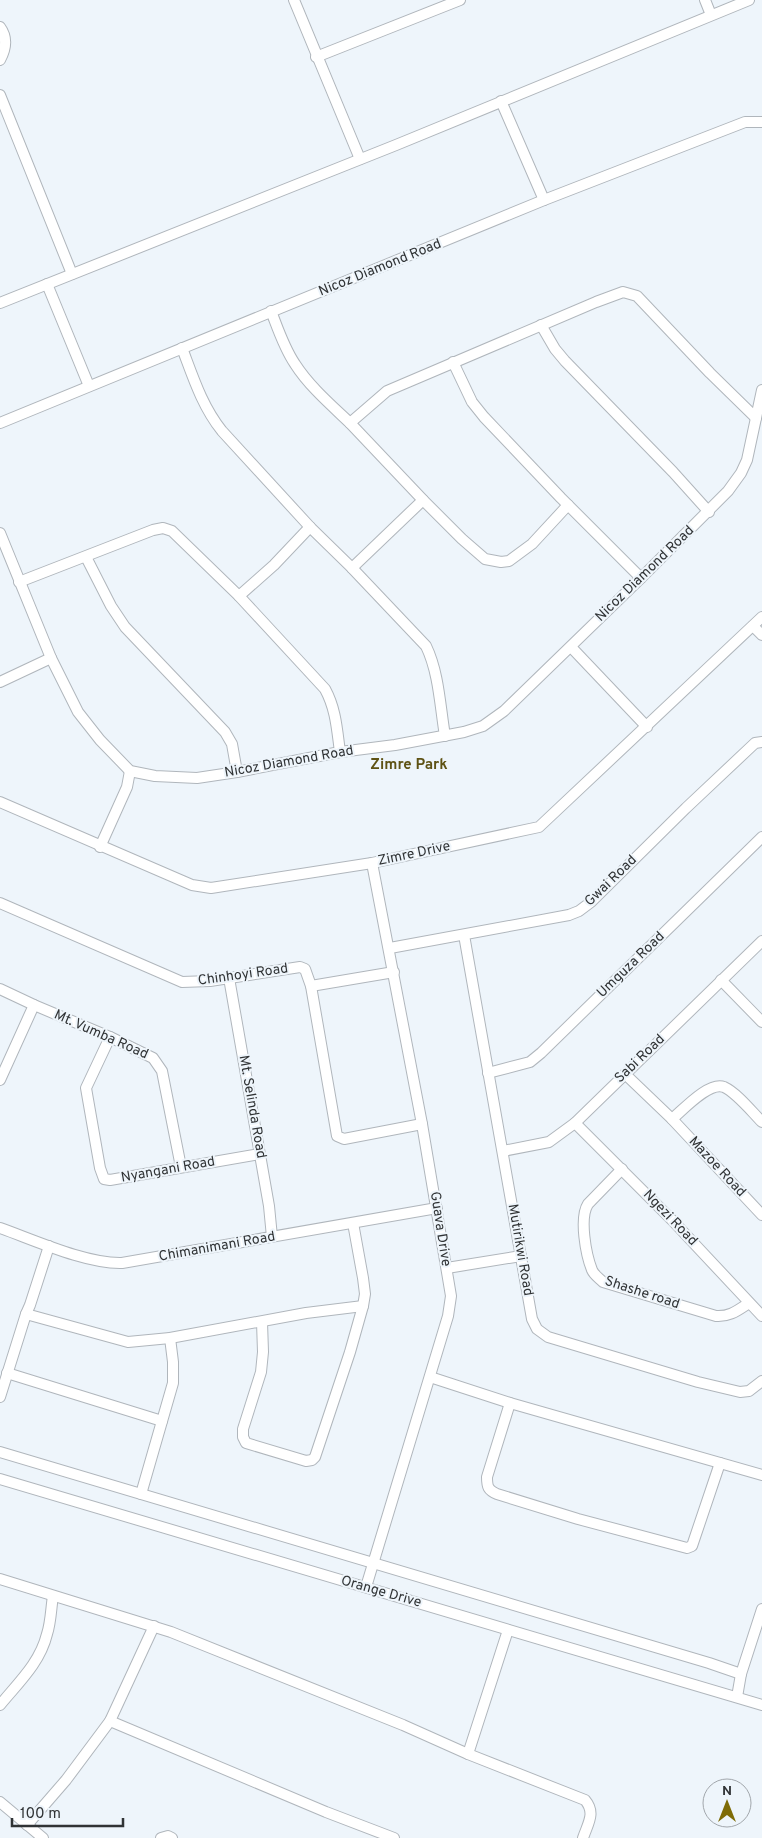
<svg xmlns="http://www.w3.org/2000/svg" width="762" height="1838" font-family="Overpass,sans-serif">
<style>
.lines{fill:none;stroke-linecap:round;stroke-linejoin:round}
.minor-casing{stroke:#b0b6bc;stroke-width:12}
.minor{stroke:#fff;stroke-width:10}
.labels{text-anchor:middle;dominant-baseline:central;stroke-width:4;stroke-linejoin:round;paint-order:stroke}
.street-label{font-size:14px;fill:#303335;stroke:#eef5fb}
.neighbourhood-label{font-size:15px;font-weight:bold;fill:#5e5214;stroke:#eef5fb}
</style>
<rect width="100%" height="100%" fill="#eef5fb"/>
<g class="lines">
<!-- minor casing -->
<g class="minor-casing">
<g id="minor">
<path d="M294,0L360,159"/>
<path d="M705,0L711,15"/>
<path d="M0,27C8,38 6,49 0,60"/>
<path d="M316,57L460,0"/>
<path d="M0,95L72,274"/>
<path d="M501,101L544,200"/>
<path d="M47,284L89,386"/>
<path d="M0,303L396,145L749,0"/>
<path d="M271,311C278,329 284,348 295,364C309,386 331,405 350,423"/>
<path d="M541,325L555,349L565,361L673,472L709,512"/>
<path d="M182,348C193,377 202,406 222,431L310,527L352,568L426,646C439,673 440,706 445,736"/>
<path d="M453,362L472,402L484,417L561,498L641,578"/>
<path d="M0,423L544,200L745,122H762"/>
<path d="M568,505L532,544L509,561L501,562L485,559L462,539L423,500L350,423L387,391L596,302L623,292L637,296L710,373L756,418"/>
<path d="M0,533L51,658L78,712L100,740L130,771L155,776L197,778L237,772L340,752L395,745L464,732L483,726L504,711L641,578L728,491L741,473L747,460L762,390"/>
<path d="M86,557L111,606L125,627L225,732L232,744L237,772"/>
<path d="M352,568L423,500"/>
<path d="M19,582L153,530L163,528L172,531L239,596L325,689C336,709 337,730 340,752"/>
<path d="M239,596L274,565L310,527"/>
<path d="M753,626L762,635"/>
<path d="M571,647L647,727"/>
<path d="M0,682L51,658"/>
<path d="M0,802L192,885L211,888L372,863L539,827L762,617"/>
<path d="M100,847L127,787L130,771"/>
<path d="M0,903L182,982L210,981L300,967L305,969L311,986L337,1136L344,1139L422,1124"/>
<path d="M464,935L532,1319L537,1329L548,1337L698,1382L740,1392L749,1391L762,1381"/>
<path d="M390,948L569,915L579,911L591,902L686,808L755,743L762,742"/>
<path d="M229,978L269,1206L272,1237"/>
<path d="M721,980L762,1022"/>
<path d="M311,986L394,972"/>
<path d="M0,989L34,1005L110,1037L153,1058L162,1071L181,1167"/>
<path d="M110,1037L86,1088L100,1168L104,1179L110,1180L260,1154"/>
<path d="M488,1073L530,1062L541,1053L762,837"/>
<path d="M625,1074L672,1119L762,1215"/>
<path d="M0,1080L34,1005"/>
<path d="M672,1119C683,1110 709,1081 724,1087C737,1093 752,1112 762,1122"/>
<path d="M575,1123L672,1220L762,1316"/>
<path d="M503,1151L549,1142L575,1123L762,941"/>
<path d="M622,1169L588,1204C579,1218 586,1255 592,1270C594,1275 599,1278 603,1282L716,1316C730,1317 738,1310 749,1303"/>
<path d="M0,1228C34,1240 86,1264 122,1263L437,1208"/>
<path d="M447,1268L521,1256"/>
<path d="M26,1314L128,1342L170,1338L306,1313L363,1306"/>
<path d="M262,1322L263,1352L261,1372L243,1429V1437L246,1443L306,1461L312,1460L315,1457L350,1352L363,1306L365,1294L363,1278L353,1223"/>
<path d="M7,1373L162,1421"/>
<path d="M430,1377L510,1403L762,1475"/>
<path d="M0,1397L26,1314L30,1305L49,1246"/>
<path d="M510,1403L487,1477C487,1487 488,1490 497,1494L578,1519L687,1548L692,1546L720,1463"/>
<path d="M0,1452L709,1663L741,1674"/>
<path d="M0,1479L762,1705"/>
<path d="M141,1494L173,1383V1362L170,1338"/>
<path d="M0,1579L171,1632L403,1725L468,1754L585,1800C596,1813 588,1823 583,1838"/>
<path d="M366,1587L448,1316L451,1296L422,1124L372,863"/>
<path d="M737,1697L741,1674L762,1609"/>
<path d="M0,1705C18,1683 40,1663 47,1634C51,1622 51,1608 53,1596"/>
<path d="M110,1721L326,1812L394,1838"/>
<path d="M468,1754L508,1630"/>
<path d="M0,1802L43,1838"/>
<path d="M27,1825L66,1780L110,1721L154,1626"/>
<path d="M161,1838L168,1836L172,1838"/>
</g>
</g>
<!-- minor -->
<use href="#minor" class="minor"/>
</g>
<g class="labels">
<!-- street labels -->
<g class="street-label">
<text transform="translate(380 268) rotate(-22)">Nicoz Diamond Road</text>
<text transform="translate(645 574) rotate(-44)">Nicoz Diamond Road</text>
<text transform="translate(289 762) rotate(-10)">Nicoz Diamond Road</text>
<text transform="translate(414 854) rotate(-12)">Zimre Drive</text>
<text transform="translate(611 881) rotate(-44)">Gwai Road</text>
<text transform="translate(631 965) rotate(-44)">Umguza Road</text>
<text transform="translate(243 975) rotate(-8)">Chinhoyi Road</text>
<text transform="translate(101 1035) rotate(24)">Mt. Vumba Road</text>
<text transform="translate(640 1059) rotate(-44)">Sabi Road</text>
<text transform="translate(252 1107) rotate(80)">Mt. Selinda Road</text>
<text transform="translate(717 1167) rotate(47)">Mazoe Road</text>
<text transform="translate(168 1170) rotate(-10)">Nyangani Road</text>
<text transform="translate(670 1218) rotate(46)">Ngezi Road</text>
<text transform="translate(440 1229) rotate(81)">Guava Drive</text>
<text transform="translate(217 1247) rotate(-10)">Chimanimani Road</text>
<text transform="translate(520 1250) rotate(80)">Mutirikwi Road</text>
<text transform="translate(642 1293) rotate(18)">Shashe road</text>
<text transform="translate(381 1592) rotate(16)">Orange Drive</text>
</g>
<!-- neighbourhood labels -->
<g class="neighbourhood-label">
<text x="409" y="765">Zimre Park</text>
</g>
</g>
<!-- north arrow -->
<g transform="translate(727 1803)"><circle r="24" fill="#eef5fb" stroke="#a2a7ac"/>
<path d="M0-4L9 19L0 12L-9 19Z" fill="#7f6c07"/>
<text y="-8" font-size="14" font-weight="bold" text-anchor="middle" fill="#303335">N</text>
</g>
<!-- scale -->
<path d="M12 1818v8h111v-8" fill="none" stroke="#303335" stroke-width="2.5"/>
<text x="20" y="1818" font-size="15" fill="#303335" stroke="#eef5fb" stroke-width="4" paint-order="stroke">100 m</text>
</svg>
